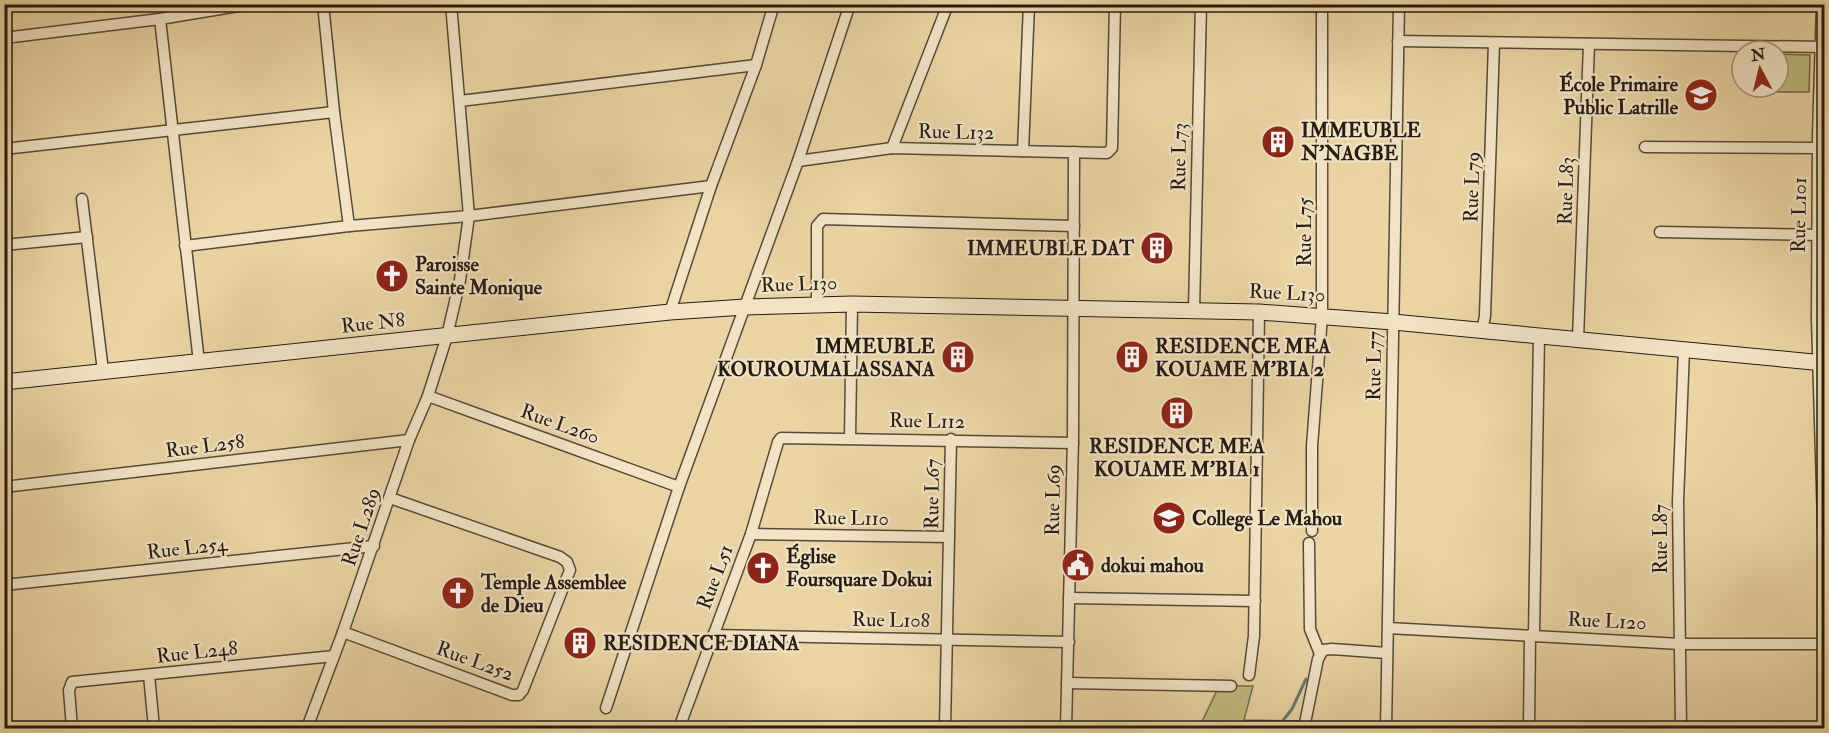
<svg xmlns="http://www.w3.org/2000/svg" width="1829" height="733" font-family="'IM FELL Double Pica',serif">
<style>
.green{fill:#bfbb80;stroke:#726c4a;stroke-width:1.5}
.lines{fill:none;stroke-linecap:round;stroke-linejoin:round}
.stream{stroke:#6a796f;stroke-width:3}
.street-casing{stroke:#564a38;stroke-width:13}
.secondary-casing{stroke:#251c14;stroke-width:17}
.street{stroke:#f1e3c4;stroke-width:10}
.secondary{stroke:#f1e3c4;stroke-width:15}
.labels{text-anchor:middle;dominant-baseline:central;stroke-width:4.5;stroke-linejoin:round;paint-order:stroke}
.poi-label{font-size:20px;font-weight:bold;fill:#251c14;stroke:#f1e3c4;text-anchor:start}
.street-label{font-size:20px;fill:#251c14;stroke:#f1e3c4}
</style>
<rect width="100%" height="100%" fill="#ead4a4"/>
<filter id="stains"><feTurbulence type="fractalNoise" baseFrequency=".00333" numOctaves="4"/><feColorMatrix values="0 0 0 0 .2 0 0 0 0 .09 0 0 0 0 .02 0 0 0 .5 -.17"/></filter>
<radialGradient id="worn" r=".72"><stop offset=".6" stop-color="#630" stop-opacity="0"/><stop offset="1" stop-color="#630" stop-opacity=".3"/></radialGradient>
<!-- green -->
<g class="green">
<path d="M1778,54L1810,55L1809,92H1748V87H1778Z"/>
<path d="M1219,686H1253L1244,720L1306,721V728H1199Z"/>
</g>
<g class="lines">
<!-- stream -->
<path class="stream" d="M1277,728L1292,709L1306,679"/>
<!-- street casing -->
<g class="street-casing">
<g id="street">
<path d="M323,4L334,112L349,226"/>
<path d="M1822,4L1818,135L1817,319L1824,557"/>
<path d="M160,19L199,362"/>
<path d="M4,38L160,19L250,4"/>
<path d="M1398,41L1824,47"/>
<path d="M460,101L756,65"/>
<path d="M1645,147L1818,148"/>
<path d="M892,148L948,4"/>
<path d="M4,149L334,112"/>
<path d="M1023,151L1029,4"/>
<path d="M798,161L892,148L1107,153L1112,148L1115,4"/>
<path d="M82,199L103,371"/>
<path d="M1660,232L1824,235"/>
<path d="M4,245L87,237"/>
<path d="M185,246L349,226L469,216L711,186"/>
<path d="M817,304V226L823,219L1074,226"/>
<path d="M1194,310L1201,4"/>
<path d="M670,312L711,186L756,65L774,4"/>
<path d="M1482,331L1485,316L1494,43"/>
<path d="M1578,339L1589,44"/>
<path d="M428,396L679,487"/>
<path d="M850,438L852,304"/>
<path d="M4,487L409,440"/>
<path d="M1312,531V446L1322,316V4"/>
<path d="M751,534L949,537"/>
<path d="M1309,543L1310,629L1320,654"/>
<path d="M4,585L374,546"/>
<path d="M1069,598L1255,601"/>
<path d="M1388,628L1681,644H1824"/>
<path d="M343,632L512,695H519L523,690L570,570L567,562L560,557L390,498"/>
<path d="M713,635L1069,642"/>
<path d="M1534,635L1539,335"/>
<path d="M1824,644V557"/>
<path d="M149,675L154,728"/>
<path d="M1249,675L1254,636L1259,312"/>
<path d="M1067,683L1231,686"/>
<path d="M606,708L679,487L798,161L850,4"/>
<path d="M72,728L69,690L72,682L334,656"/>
<path d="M307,728L343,632L409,440L428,396L447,336L460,280L469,216L451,4"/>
<path d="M679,728L751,534L778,442L781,438L1073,443"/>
<path d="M945,728L951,439"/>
<path d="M1066,728L1073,438L1074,152"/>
<path d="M1304,728L1318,659L1323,650L1332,649L1387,653"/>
<path d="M1386,728L1399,4"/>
<path d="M1529,728L1530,635"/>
<path d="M1681,728L1678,501L1684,349"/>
</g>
</g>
<!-- secondary casing -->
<g class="secondary-casing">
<path id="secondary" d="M4,382L670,312L745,307L852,304L1259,312L1393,322L1824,363"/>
</g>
<!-- street -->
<use href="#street" class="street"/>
<!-- secondary -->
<use href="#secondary" class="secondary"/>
</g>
<!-- icons -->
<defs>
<g id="school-disc" transform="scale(1.725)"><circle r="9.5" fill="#8f2418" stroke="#f1e3c4"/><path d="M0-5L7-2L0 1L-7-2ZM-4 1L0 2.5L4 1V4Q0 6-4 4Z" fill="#fff"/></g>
<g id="building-disc" transform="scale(1.725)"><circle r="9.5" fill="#8f2418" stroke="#f1e3c4"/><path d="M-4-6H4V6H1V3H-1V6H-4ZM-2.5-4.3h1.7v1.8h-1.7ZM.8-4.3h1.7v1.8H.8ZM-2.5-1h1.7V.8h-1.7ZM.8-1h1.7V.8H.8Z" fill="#fff"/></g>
<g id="church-disc" transform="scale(1.725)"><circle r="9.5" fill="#8f2418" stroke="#f1e3c4"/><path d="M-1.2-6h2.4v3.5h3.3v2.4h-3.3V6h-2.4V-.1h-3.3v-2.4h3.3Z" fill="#fff"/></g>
<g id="civic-disc" transform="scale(1.725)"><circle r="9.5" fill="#8f2418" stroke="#f1e3c4"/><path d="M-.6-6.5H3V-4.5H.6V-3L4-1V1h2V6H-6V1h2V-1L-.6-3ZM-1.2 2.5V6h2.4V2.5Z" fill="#fff"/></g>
</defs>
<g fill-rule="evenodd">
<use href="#school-disc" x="1701" y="95"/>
<use href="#building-disc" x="1278" y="142"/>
<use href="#building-disc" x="1157" y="248"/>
<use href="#church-disc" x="392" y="276"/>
<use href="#building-disc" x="958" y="357"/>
<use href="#building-disc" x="1132" y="357"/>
<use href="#building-disc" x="1177" y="413"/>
<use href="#school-disc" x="1169" y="518"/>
<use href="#civic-disc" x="1078" y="565"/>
<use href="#church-disc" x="763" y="568"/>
<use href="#church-disc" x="458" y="593"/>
<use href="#building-disc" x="580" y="643"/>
</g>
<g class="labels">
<!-- poi labels -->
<g class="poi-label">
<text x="1678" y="84" text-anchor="end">École Primaire<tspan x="1678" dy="23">Public Latrille</tspan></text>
<text x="1301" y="130">IMMEUBLE<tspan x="1301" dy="23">N'NAGBE</tspan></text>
<text x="1134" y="248" text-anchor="end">IMMEUBLE DAT</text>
<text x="415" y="264">Paroisse<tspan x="415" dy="23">Sainte Monique</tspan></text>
<text x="935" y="346" text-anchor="end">IMMEUBLE<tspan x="935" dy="23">KOUROUMALASSANA</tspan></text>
<text x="1155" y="346">RESIDENCE MEA<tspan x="1155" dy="23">KOUAME M'BIA 2</tspan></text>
<text x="1177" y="446" text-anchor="middle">RESIDENCE MEA<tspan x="1177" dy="23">KOUAME M'BIA 1</tspan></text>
<text x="1192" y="518">College Le Mahou</text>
<text x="786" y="556">Église<tspan x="786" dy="23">Foursquare Dokui</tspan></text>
<text x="1101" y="565">dokui mahou</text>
<text x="481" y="582">Temple Assemblee<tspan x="481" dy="23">de Dieu</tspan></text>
<text x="603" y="643">RESIDENCE DIANA</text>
</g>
<!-- street labels -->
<g class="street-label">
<text transform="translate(956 132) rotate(1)">Rue L132</text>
<text transform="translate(1179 157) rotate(-89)">Rue L73</text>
<text transform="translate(1472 187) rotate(-88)">Rue L79</text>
<text transform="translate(1566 191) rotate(-88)">Rue L83</text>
<text transform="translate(1799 215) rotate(-89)">Rue L101</text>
<text transform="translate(1304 232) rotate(-90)">Rue L75</text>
<text transform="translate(799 284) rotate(-2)">Rue L130</text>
<text transform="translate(1287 293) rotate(3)">Rue L130</text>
<text transform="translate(373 323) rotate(-6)">Rue N8</text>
<text transform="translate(1374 366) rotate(-89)">Rue L77</text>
<text transform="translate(927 421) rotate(1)">Rue L112</text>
<text transform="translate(560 424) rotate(20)">Rue L260</text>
<text transform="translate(205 446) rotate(-7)">Rue L258</text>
<text transform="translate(932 494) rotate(-89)">Rue L67</text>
<text transform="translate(1053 500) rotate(-89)">Rue L69</text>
<text transform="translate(851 518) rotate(1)">Rue L110</text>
<text transform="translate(361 527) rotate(-71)">Rue L289</text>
<text transform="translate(1660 539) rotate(-90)">Rue L87</text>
<text transform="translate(187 548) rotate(-6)">Rue L254</text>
<text transform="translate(715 577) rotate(-69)">Rue L51</text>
<text transform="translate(891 620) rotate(1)">Rue L108</text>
<text transform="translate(1607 621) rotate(3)">Rue L120</text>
<text transform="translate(197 652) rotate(-6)">Rue L248</text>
<text transform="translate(475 661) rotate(20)">Rue L252</text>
</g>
</g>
<!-- margin -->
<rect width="1829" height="733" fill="none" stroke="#ead4a4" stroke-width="24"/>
<rect x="6" y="6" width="1817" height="721" fill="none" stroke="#251c14" stroke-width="3"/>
<rect x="12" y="12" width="1805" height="709" fill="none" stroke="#251c14" stroke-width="1.5"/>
<!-- north arrow -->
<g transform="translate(1760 69) rotate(353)"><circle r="28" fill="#f1e3c4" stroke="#9f937e" stroke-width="1.5"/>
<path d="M0-4.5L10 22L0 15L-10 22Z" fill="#8f2418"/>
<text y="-9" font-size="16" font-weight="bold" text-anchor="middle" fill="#251c14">N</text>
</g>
<rect width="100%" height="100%" filter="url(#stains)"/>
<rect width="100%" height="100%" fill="url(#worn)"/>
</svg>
